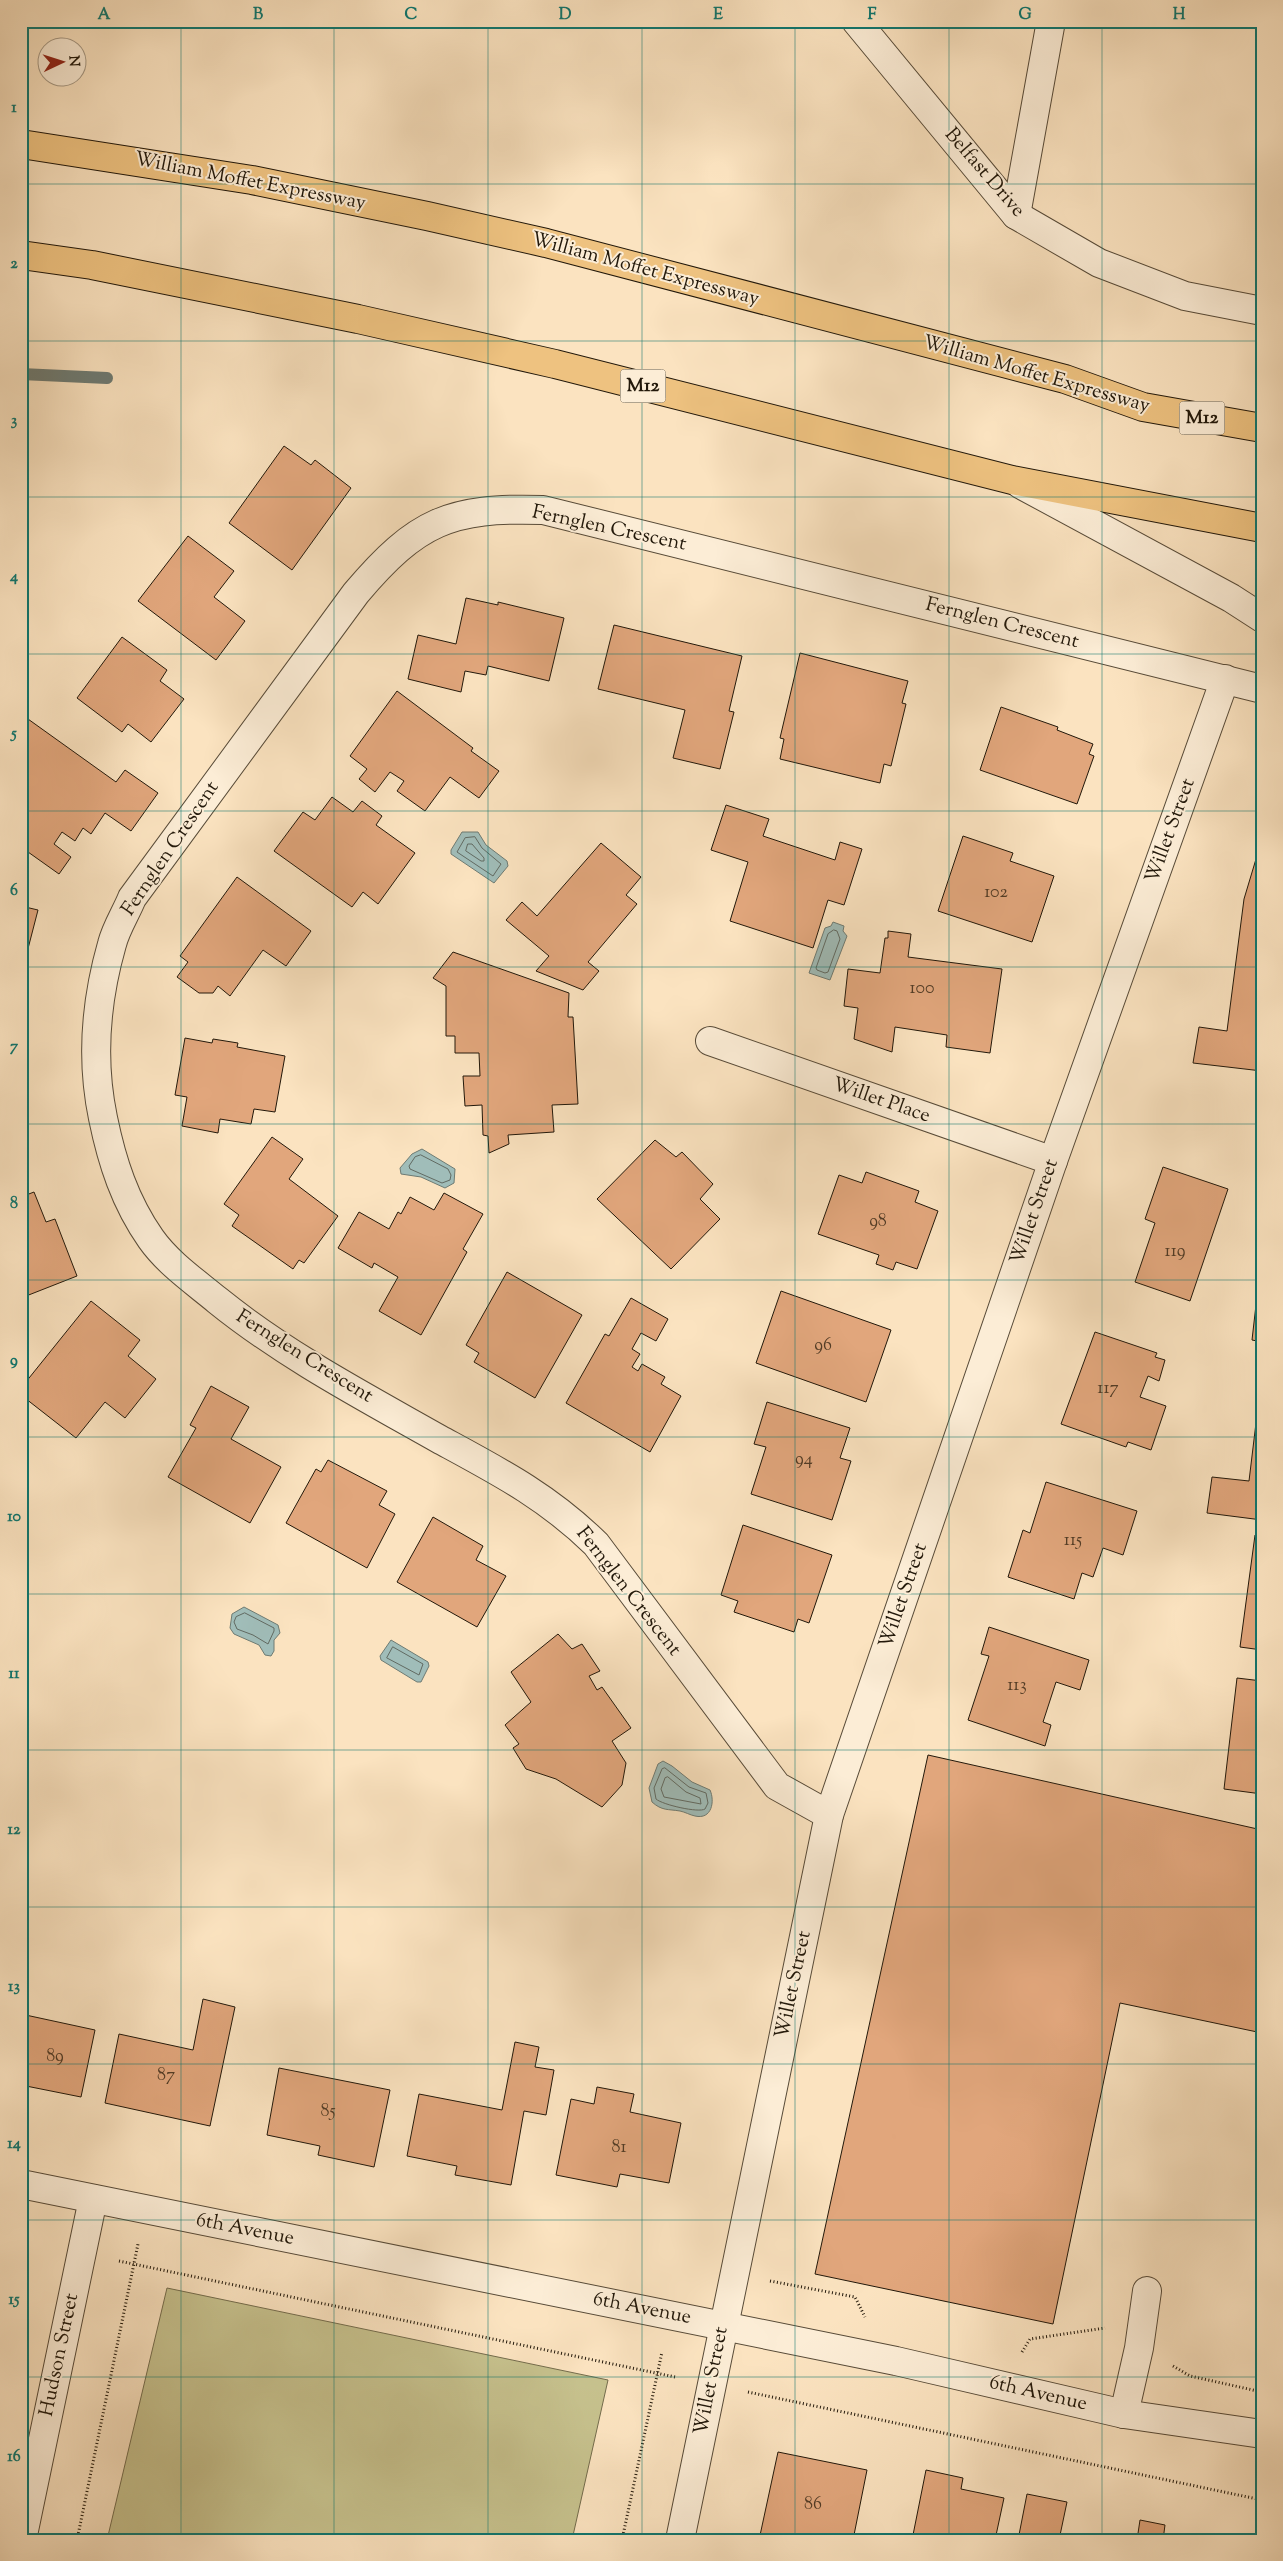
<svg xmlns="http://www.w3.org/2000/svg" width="1283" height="2561" font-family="'Sorts Mill Goudy',serif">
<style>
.green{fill:#c6c18d;stroke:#746c4c}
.water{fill:#a0bdb9;stroke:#6e7b73}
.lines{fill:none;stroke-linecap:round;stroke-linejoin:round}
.shore{stroke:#616a62;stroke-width:1}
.stream{stroke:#6e7b73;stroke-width:12}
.building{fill:#e1a67c;stroke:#22180a}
.minor-casing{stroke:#584b38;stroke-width:30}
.major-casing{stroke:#22180a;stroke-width:30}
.path{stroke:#22180a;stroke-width:3;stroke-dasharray:1 2.5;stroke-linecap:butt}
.minor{stroke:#fcedd6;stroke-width:28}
.major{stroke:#eec280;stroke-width:28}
.grid{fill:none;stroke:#0f766e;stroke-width:1;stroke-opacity:0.55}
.labels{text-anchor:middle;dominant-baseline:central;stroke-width:4;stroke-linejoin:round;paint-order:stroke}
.number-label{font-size:18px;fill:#523c26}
.shield{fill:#fcedd6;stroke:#635847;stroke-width:1}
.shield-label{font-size:19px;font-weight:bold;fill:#22180a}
.street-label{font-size:20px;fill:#22180a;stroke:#fcedd6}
.neatline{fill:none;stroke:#0f766e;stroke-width:2}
.grid-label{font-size:16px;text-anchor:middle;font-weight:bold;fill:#0f766e}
</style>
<rect width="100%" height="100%" fill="#fbe3c0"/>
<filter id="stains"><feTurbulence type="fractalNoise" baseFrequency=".004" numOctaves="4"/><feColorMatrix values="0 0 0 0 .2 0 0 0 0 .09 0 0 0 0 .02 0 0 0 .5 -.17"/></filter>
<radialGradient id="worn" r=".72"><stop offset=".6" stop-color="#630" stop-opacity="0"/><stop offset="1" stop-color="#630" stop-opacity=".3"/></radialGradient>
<!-- green -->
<path class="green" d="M167,2288L608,2380L572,2540H107Z"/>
<!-- water -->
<g class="water">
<path d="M462,832H478L486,845L507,861L508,866L494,883L451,854V850Z"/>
<path d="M833,922L844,926L843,931L847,936L830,980L809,973L825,928L831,926Z"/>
<path d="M422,1149L455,1169L454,1183L445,1188L421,1177L401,1174L400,1168L412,1154Z"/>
<path d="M244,1607L278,1625L280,1633L274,1640V1651L271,1656L265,1655L259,1645L234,1634L230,1628L232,1614Z"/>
<path d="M391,1640L428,1662L429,1666L421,1682H417L381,1660L380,1656Z"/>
<path d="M663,1761L672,1766L692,1782L710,1790C715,1801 712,1820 695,1816C690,1815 685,1812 680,1811C668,1809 662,1811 652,1802L649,1788L658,1764Z"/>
</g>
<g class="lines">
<!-- shore -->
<g class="shore">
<path d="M475,837L482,848L501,864L493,876L457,852L465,838Z"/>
<path d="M468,844H472L484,858V861H481L466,851Z"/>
<path d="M834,930L837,931L840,939L828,972L825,973L817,970L816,968L828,934Z"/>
<path d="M421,1155L448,1169L451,1175L450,1180L442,1183L410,1169L409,1166L415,1157Z"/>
<path d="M245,1613L274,1628V1631L268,1644L253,1635L237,1629L234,1622L236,1617Z"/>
<path d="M393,1647L423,1664L419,1675L387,1658Z"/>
<path d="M665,1768L689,1787L706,1793L708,1803L705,1809C699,1813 663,1805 656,1799L654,1788L662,1769Z"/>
<path d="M668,1777L686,1792L700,1798L701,1804L664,1797L661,1789L665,1778Z"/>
</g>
<!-- stream -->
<path class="stream" d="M21,374L107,378"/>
</g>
<!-- building -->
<g class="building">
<path d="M284,446L311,465L315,460L351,488L292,570L229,523Z"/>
<path d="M188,536L234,571L214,597L245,621L216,660L138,601Z"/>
<path d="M466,598L498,605V602L564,618L549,681L488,666L486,675L465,671L461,692L408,679L418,635L456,644Z"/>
<path d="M614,625L742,656L729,711L734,712L720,769L673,758L685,710L598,689Z"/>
<path d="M122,637L167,670L160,681L184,699L151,742L128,724L122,732L77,698Z"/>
<path d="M800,653L908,681L902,703L906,704L891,766L884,764L880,783L780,759L784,739L780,738Z"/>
<path d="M397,691L473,748L471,751L499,771L479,798L450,777L425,811L397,791L404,781L390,772L375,792L359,779L367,769L350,756Z"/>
<path d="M1001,707L1058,727L1057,730L1093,744L1089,754L1094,756L1077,804L980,770Z"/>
<path d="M21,714L116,782L125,770L158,793L131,831L105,813L91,834L83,828L75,841L62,832L54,844L71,857L59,874L21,847V783L24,780L21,778Z"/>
<path d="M332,797L353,812L362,801L382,816L376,825L415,853L378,904L363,892L352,907L274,851L303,812L315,820Z"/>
<path d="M726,805L769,819L763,836L835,860L840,842L862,849L844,905L828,900L813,948L730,921L748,862L711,850Z"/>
<path d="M963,836L1013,853L1010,861L1054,876L1032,942L938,911Z"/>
<path d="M1262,839V1071L1193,1063L1199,1027L1227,1031L1244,899Z"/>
<path d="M601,843L641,877L626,895L637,904L588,962L599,971L583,990L536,971L549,956L506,920L522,902L537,916Z"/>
<path d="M237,877L311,931L286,966L263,950L230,996L218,986L213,993H199L177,977L188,962L180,956Z"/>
<path d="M21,906L38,910L23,968L21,967Z"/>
<path d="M888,931L911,934L908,957L1002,969L990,1053L946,1047L947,1035L895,1027L892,1052L854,1039L858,1008L844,1006L848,969L880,973L885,938H888Z"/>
<path d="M453,952L569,993L568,1017H573L578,1104L552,1105L554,1132L508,1135L509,1144L489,1153L488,1136L483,1135L482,1105L465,1106L463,1076H480L479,1053H455V1036H446V986L433,978Z"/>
<path d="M185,1038L212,1043L213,1039L238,1043L237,1047L285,1056L275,1112L254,1109L251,1124L220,1119L218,1133L182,1126L187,1097L175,1095Z"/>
<path d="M272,1137L303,1159L289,1179L338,1216L304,1263L299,1260L293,1269L232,1226L239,1215L224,1204Z"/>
<path d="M655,1140L676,1157L682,1152L713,1184L700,1199L720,1219L671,1269L597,1199Z"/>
<path d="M1163,1167L1228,1189L1190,1301L1135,1282L1155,1223L1145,1219Z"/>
<path d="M866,1172L919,1191L915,1202L938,1211L917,1269L896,1262L893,1270L876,1264L879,1255L818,1234L839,1175L862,1183Z"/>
<path d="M34,1192L46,1222L55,1219L77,1276L21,1298V1197Z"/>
<path d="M444,1193L483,1214L463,1249L467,1252L421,1335L379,1311L398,1277L374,1263L372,1268L338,1248L359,1212L389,1229L398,1212L401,1214L410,1197L434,1210Z"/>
<path d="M1262,1252V1342L1252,1340Z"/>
<path d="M507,1272L582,1315L535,1398L474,1362L479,1353L466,1345Z"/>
<path d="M781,1291L891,1330L866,1402L756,1363Z"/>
<path d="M631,1298L668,1319L656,1341L641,1333L632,1349L640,1354L632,1367L638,1371L642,1364L665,1377L661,1384L681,1396L650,1452L566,1403L605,1334L609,1336Z"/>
<path d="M91,1301L140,1340L128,1356L156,1379L125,1418L105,1402L76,1438L21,1395V1388Z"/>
<path d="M1095,1332L1157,1353L1155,1357L1165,1360L1159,1381L1148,1376L1140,1397L1166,1406L1151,1450L1128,1442L1126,1447L1061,1424Z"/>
<path d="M1262,1373V1520L1207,1513L1212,1477L1249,1481Z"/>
<path d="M211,1386L249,1407L231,1439L281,1467L250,1523L168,1477L196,1428L190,1425Z"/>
<path d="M767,1402L850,1428L840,1458L851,1461L832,1520L751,1494L766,1447L754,1444Z"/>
<path d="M328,1460L387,1491L379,1505L395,1514L367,1568L286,1523L316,1469L321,1472Z"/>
<path d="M1046,1482L1137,1511L1123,1555L1103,1548L1093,1577L1082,1573L1074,1599L1008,1577L1023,1530L1030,1533Z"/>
<path d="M433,1517L483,1546L476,1560L506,1576L477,1627L397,1582Z"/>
<path d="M743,1525L832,1555L809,1623L798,1619L794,1632L734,1612L738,1601L721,1595Z"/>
<path d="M1255,1535L1262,1536V1650L1240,1647Z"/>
<path d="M989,1627L1089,1660L1080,1690L1056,1682L1043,1722L1051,1725L1045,1746L968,1720L989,1656L981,1654Z"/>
<path d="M558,1634L572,1649L582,1644L600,1671L589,1676L597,1690L602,1687L631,1728L612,1741L626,1763L622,1785L602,1807L556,1779L526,1769L513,1748L519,1744L505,1725L531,1702L511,1672Z"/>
<path d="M1237,1678L1262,1681V1794L1224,1789Z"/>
<path d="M928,1755L1262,1830V2033L1120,2003L1053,2324L815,2274Z"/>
<path d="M203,1999L235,2007L210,2126L105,2103L119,2034L193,2050Z"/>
<path d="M21,2014L95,2030L81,2097L21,2085Z"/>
<path d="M515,2042L539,2047L535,2067L554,2070L546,2115L524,2111L511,2185L455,2175L457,2166L407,2156L419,2094L502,2110Z"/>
<path d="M279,2068L390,2090L374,2167L318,2155L320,2146L267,2135Z"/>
<path d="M597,2087L634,2094L630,2112L681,2123L669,2183L620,2174L617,2187L556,2175L571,2099L594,2104Z"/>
<path d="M778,2452L867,2470L853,2540H759Z"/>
<path d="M926,2470L963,2478L961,2489L1004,2498L995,2540H912Z"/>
<path d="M1027,2494L1067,2502L1059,2540H1018Z"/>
<path d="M1140,2520L1165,2525L1163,2540H1137Z"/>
</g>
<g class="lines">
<!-- minor casing -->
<g class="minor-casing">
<g id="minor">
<path d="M856,21L1016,215L1099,263L1185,296L1262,311"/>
<path d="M1016,215L1051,21"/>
<path d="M1020,484L1231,598L1262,618"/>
<path d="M710,1041L1053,1161"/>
<path d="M829,1815L777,1786L596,1544C547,1496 498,1471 439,1439C363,1396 285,1355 217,1300C194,1281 168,1263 151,1239C125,1202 112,1162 103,1118C91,1061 96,1000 112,944C116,928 126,913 132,898L356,593C417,521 450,507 543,510L1262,689"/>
<path d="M21,2184L896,2361L1124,2414L1262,2434"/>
<path d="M1124,2414L1139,2348L1147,2291"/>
<path d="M22,2540L93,2199"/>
<path d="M680,2540L829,1815L1053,1161L1225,679"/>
</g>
</g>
<!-- major casing -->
<g class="major-casing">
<g id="major">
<path d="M21,144L252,180L427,216L546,243L1065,379L1143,407L1262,428"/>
<path d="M21,255L92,265L358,319L555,364L1012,480L1262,528"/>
</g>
</g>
<!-- path -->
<g class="path">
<path d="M119,2261L675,2377"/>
<path d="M770,2281L855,2297L865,2317"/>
<path d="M1022,2352L1030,2339L1105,2328"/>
<path d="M1173,2366L1190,2376L1262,2392"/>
<path d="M748,2392L1262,2500"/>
<path d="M77,2540L138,2244"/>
<path d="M622,2540L662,2352"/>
</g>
<!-- minor -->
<use href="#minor" class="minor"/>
<!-- major -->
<use href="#major" class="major"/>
</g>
<!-- grid -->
<path class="grid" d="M181,21V2540M334,21V2540M488,21V2540M642,21V2540M795,21V2540M949,21V2540M1102,21V2540M21,184H1262M21,341H1262M21,497H1262M21,654H1262M21,811H1262M21,967H1262M21,1124H1262M21,1280H1262M21,1437H1262M21,1594H1262M21,1750H1262M21,1907H1262M21,2064H1262M21,2220H1262M21,2377H1262"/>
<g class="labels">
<!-- number labels -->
<g class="number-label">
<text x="996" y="893">102</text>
<text x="922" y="989">100</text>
<text x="878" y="1222">98</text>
<text x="1175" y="1252">119</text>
<text x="823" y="1346">96</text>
<text x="1108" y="1389">117</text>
<text x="804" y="1460">94</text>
<text x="1073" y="1541">115</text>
<text x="1017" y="1686">113</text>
<text x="55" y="2057">89</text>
<text x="166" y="2076">87</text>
<text x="328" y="2112">85</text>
<text x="619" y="2148">81</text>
<text x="813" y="2505">86</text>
</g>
<!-- shield labels -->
<g class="shield">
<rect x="620.5" y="369.5" width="45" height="33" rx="4"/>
<rect x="1179.5" y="401.5" width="45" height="33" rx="4"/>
</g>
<g class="shield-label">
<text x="643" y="386">M12</text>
<text x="1202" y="418">M12</text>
</g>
<!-- street labels -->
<g class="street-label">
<text transform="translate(984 173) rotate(49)">Belfast Drive</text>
<text transform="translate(250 182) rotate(11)">William Moffet Expressway</text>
<text transform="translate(645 270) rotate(15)">William Moffet Expressway</text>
<text transform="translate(1036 375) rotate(16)">William Moffet Expressway</text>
<text transform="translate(609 529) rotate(12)">Fernglen Crescent</text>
<text transform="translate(1002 624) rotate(14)">Fernglen Crescent</text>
<text transform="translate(1171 831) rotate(-70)">Willet Street</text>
<text transform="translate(171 849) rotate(-56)">Fernglen Crescent</text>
<text transform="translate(881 1101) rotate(19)">Willet Place</text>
<text transform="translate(1035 1212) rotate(-71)">Willet Street</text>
<text transform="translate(304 1357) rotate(32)">Fernglen Crescent</text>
<text transform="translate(628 1592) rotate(52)">Fernglen Crescent</text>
<text transform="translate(904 1596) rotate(-71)">Willet Street</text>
<text transform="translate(794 1985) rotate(-78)">Willet Street</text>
<text transform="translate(245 2230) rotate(11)">6th Avenue</text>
<text transform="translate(642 2309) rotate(11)">6th Avenue</text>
<text transform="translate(60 2355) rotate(-78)">Hudson Street</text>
<text transform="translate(712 2381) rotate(-79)">Willet Street</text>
<text transform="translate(1038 2394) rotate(13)">6th Avenue</text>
</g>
</g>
<!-- margin -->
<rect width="1283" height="2561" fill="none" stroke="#fbe3c0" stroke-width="55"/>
<!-- north arrow -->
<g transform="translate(62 62) rotate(86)"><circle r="24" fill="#fcedd6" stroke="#a59884"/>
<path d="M0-4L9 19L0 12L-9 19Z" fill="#8f2418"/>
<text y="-8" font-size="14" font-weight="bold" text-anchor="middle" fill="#22180a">N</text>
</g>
<rect x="28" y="28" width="1228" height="2506" class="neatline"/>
<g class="grid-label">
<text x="104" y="19">A</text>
<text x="258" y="19">B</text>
<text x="411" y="19">C</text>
<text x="565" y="19">D</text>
<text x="718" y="19">E</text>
<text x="872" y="19">F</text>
<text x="1025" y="19">G</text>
<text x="1179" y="19">H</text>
<text x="14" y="112">1</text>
<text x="14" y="268">2</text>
<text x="14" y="425">3</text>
<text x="14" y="581">4</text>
<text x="14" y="738">5</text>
<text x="14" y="895">6</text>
<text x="14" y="1051">7</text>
<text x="14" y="1208">8</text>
<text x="14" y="1365">9</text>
<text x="14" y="1521">10</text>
<text x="14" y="1678">11</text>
<text x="14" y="1834">12</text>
<text x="14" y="1991">13</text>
<text x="14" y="2148">14</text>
<text x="14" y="2304">15</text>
<text x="14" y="2461">16</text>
</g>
<rect width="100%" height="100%" filter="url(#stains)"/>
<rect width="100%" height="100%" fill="url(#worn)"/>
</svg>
